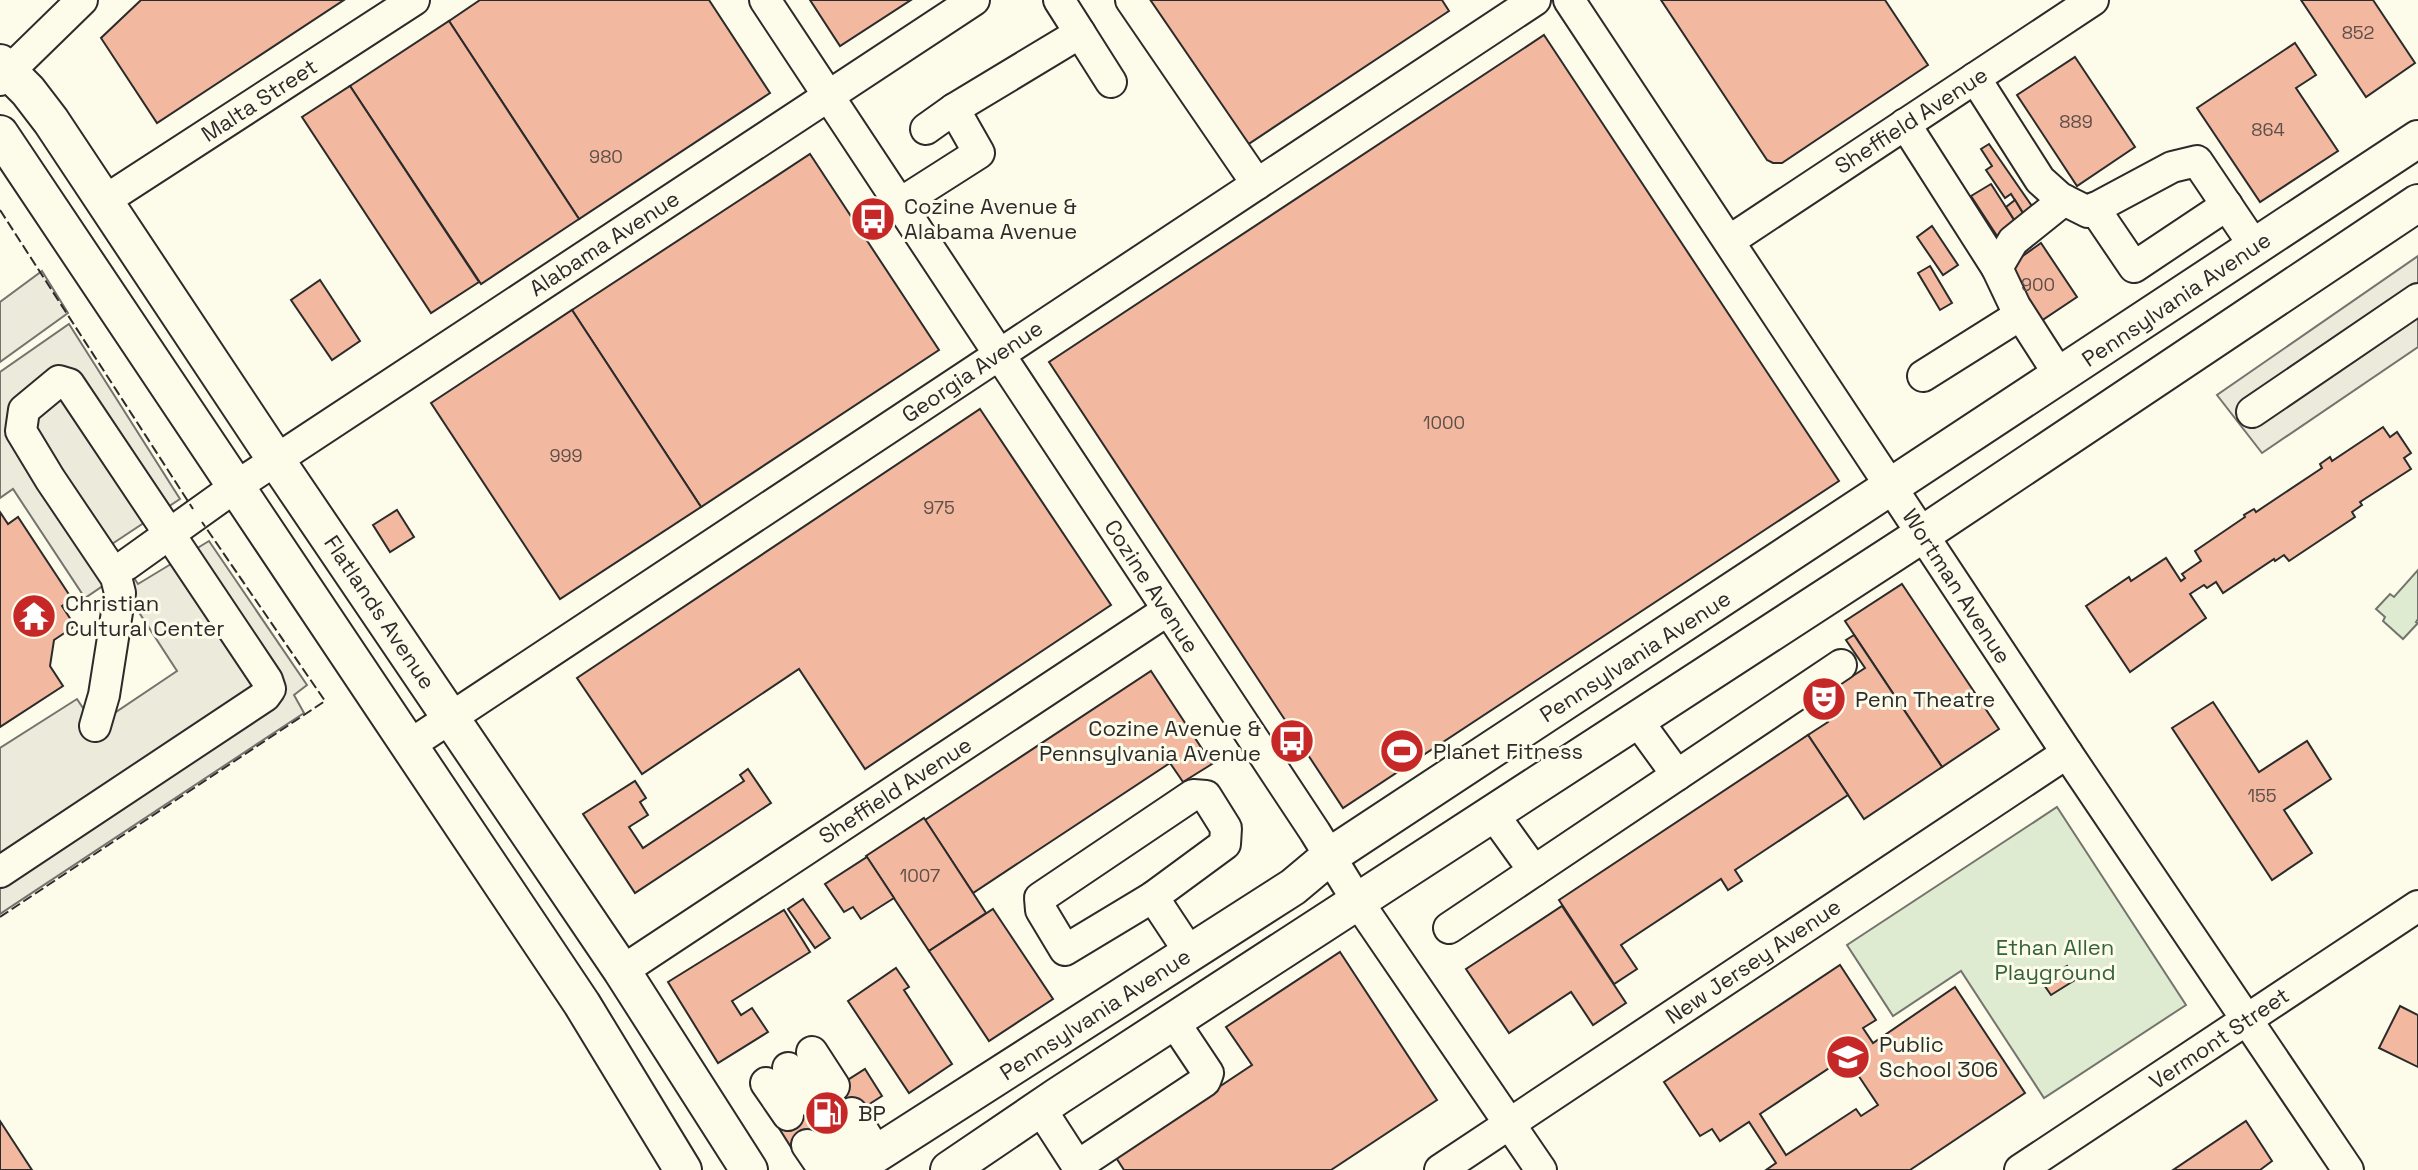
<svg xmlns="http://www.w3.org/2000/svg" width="2418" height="1170" font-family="'Space Grotesk',sans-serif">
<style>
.green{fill:#deebd1;stroke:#74746e;stroke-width:2}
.parking{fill:#eceadb;stroke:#74746e;stroke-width:2}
.building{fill:#f2b8a0;stroke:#2b2b2b;stroke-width:2;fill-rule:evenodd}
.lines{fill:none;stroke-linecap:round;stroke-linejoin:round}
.minor-casing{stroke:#2b2b2b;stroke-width:34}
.major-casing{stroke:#2b2b2b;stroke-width:40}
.minor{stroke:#fdfbea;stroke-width:30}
.major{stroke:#fdfbea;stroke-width:36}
.fence{stroke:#2b2b2b;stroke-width:2;stroke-dasharray:10 4;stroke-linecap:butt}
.labels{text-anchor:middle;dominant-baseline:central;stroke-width:6;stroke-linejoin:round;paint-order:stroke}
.number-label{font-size:18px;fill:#5d4e48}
.street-label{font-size:22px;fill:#2b2b2b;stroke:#fdfbea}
.poi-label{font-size:22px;fill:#2b2b2b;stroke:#fdfbea;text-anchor:start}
.park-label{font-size:22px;fill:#34623c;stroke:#fdfbea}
</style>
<rect width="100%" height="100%" fill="#fdfbea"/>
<!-- green -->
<g class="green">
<path d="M2418,570V619L2416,622L2418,623L2403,639L2383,621L2385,617L2376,609L2390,594L2394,597Z"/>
<path d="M2057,807L2186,1005L2044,1098L1961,971L1893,1016L1847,945Z"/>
</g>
<!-- parking -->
<g class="parking">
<path d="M2418,256V347L2262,453L2217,395Z"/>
<path d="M42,271L68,313L0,362V302Z"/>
<path d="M69,324L180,499L112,544L138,584L209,541L307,685L294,695L304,713L0,914V748L77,699L95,726L177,671L116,577L85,598L13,489L0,498V372Z"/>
</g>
<!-- building -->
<g class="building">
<path d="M141,0H344L157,123L101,38Z"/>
<path d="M480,0H709L770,93L579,219L449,21Z"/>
<path d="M810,0H911L840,46Z"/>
<path d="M1143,0H1442L1449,11L1241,149Z"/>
<path d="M1661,0H1885L1928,65L1782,163H1773L1767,160Z"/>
<path d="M2301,0H2373L2415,63L2366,97Z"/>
<path d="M449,21L579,219L481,284L350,86Z"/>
<path d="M1544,35L1839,481L1343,808L1049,362Z"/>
<path d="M2295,43L2316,75L2296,88L2338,151L2260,202L2197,108Z"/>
<path d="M2075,57L2135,147L2077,186L2017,95Z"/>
<path d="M350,86L479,282L431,313L302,117Z"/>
<path d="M1989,144L2036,212L2026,218L2011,194L2005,198L1986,170L1992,166L1981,149Z"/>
<path d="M810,154L939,350L701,507L572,310Z"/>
<path d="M1991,184L2018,226L1999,239L1971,196Z"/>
<path d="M2015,200L2027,220L2018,226L2006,207Z"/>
<path d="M1932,226L1958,265L1943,275L1917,237Z"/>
<path d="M2041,243L2077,297L2035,325L2000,272Z"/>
<path d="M1930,266L1952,303L1940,310L1918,273Z"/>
<path d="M320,280L360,341L332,360L291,300Z"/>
<path d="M572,310L701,507L560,599L431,403Z"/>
<path d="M980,409L1111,605L865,769L799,669L642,774L577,678Z"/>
<path d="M2383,427L2390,437L2397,432L2411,453L2404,458L2411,469L2360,502L2362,505L2352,512L2355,517L2289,561L2284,555L2275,561L2274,559L2223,593L2216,582L2207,588L2204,585L2190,594L2206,618L2130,672L2086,606L2129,577L2131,581L2166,558L2181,581L2185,578L2182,574L2201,561L2195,551L2245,517L2244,515L2254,509L2256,512L2322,468L2320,464L2330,457L2332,461Z"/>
<path d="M397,510L414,537L390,552L373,525Z"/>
<path d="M0,512L8,524L18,517L72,599L62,606L75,626L54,640L50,666L63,686L0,727Z"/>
<path d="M1902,584L1999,729L1942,767L1845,621Z"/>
<path d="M1854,635L1942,767L1864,819L1808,735L1828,722L1814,701L1865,668L1846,640Z"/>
<path d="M1151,671L1212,764L1183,782L1170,763L973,893L925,820Z"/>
<path d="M2213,702L2259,772L2307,741L2331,779L2284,810L2312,853L2272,880L2172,728Z"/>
<path d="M1808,735L1848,795L1735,870L1742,881L1728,890L1721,879L1621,945L1637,969L1614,984L1559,900Z"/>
<path d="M748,769L771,803L635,893L583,814L635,781L646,798L640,802L648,815L629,827L643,848L744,781L740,775Z"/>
<path d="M924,818L986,913L929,951L866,856Z"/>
<path d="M867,857L894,898L861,919L853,907L844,912L825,884Z"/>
<path d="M803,899L830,938L815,948L788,909Z"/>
<path d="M1562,906L1626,1003L1593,1025L1571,992L1509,1033L1466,969Z"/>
<path d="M993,909L1053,999L989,1041L929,951Z"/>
<path d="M784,910L810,952L732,1001L741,1015L752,1008L768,1032L718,1063L668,982Z"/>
<path d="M1340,952L1437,1100L1331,1170H1124L1115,1156L1252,1065L1226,1027Z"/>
<path d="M1840,965L1876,1020L1863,1028L1873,1043L1955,987L2025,1093L1910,1170H1766L1776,1163L1749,1122L1720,1141L1712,1129L1700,1136L1664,1082ZM1846,1057L1878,1105L1861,1116L1856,1109L1786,1155L1760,1114Z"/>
<path d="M2067,966L2075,980L2051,995L2042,982Z"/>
<path d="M896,968L909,987L904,990L952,1064L909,1093L848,1001Z"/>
<path d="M2400,1006L2418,1015V1067L2379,1048Z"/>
<path d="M865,1069L882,1096L794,1152L777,1125Z"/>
<path d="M0,1121L32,1170H0Z"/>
<path d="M2246,1121L2272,1161L2260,1170H2173Z"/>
</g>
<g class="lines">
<!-- minor casing -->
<g class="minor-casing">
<g id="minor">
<path d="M765,0L1315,832L1358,902L1541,1170"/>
<path d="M1059,0L1080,33"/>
<path d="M1131,0L1257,184"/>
<path d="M1569,0L2067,753L2348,1170"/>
<path d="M1975,78L2040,180L2060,198L2088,212L2172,167L2197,161L2255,247"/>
<path d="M0,80L82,0"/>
<path d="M1905,124L1997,268"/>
<path d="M926,129L954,109"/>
<path d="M104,201L414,0"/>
<path d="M899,204L979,153L954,109L1080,33L1111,82"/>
<path d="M2094,208L2134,267L2227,205"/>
<path d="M1729,241L2093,0"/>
<path d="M1923,376L2020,315"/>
<path d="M2060,376L2015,306L1997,268L2013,241L2064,200"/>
<path d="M2252,412L2418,299"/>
<path d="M126,565L235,487L974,0"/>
<path d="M1637,720L1677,775"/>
<path d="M411,744L1535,0"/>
<path d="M1193,795L1206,796L1226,828L1225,844L1153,897L1065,950L1041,910L1040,898Z"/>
<path d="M1534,871L1841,665"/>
<path d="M0,872L265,696L270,689L267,680L69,384L59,381L24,410L21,431L50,479L116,577L120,593L104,695L95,726"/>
<path d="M1153,897L1190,953"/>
<path d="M1449,928L1534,871L1493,814"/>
<path d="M622,971L1168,610"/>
<path d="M812,1052L834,1086"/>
<path d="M788,1068L810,1101"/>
<path d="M766,1083L788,1115"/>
<path d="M1040,1108L1080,1170"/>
<path d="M852,1113L877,1153"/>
<path d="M830,1130L855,1167"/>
<path d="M807,1145L824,1170"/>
<path d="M1077,1166L1205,1081L1208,1073L1174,1022"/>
<path d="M1440,1170L2067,753"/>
<path d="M2020,1170L2418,906"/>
</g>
</g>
<!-- major casing -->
<g class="major-casing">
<g id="major">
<path d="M0,63L28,91L51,121L276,460L622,971L749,1170"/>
<path d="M0,134L582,1004L683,1170"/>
<path d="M851,1170L1293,887L1330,856L2418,139"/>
<path d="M949,1170L1058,1096L1923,534L2418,203"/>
</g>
</g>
<!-- minor -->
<use href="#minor" class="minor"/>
<!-- major -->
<use href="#major" class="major"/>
<!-- fence -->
<g class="fence">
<path d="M0,210L193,509"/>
<path d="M0,917L325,701L202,522"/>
</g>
</g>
<!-- icons -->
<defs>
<g id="bus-disc" transform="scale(2.3)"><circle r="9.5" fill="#c62828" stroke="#fdfbea"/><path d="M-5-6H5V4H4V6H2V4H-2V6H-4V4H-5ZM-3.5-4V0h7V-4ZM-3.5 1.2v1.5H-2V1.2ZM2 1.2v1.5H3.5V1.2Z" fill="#fff"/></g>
<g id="temple-disc" transform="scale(2.3)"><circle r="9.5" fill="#c62828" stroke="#fdfbea"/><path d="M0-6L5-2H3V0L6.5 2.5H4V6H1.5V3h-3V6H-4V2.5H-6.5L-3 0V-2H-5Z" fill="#fff"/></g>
<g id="theatre-disc" transform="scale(2.3)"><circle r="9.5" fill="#c62828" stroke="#fdfbea"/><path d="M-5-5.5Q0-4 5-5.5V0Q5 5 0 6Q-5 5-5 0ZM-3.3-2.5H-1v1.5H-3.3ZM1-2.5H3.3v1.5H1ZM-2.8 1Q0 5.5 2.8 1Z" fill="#fff"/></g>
<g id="stadium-disc" transform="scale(2.3)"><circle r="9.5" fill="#c62828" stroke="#fdfbea"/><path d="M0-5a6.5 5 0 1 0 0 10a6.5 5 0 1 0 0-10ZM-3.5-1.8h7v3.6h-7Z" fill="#fff"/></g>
<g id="school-disc" transform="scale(2.3)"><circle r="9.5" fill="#c62828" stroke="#fdfbea"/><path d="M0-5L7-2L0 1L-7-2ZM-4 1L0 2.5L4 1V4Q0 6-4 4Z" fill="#fff"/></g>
<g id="fuel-disc" transform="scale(2.3)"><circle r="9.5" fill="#c62828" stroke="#fdfbea"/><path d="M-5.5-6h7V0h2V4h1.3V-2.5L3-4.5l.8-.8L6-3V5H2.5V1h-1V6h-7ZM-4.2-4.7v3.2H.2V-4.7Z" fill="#fff"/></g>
</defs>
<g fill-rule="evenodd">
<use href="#bus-disc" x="873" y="219"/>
<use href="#temple-disc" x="34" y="616"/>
<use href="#theatre-disc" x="1824" y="699"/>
<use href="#bus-disc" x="1292" y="741"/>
<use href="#stadium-disc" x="1402" y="751"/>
<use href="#school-disc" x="1848" y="1057"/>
<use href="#fuel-disc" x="827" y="1113"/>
</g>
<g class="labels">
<!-- number labels -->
<g class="number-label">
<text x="2358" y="32">852</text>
<text x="2076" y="121">889</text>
<text x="2268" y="129">864</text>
<text x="606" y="156">980</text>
<text x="2038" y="284">900</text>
<text x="1444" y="422">1000</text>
<text x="566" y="455">999</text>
<text x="939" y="507">975</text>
<text x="2262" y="795">155</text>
<text x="920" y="875">1007</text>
</g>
<!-- street labels -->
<g class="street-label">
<text transform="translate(259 100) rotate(-33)">Malta Street</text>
<text transform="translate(1911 120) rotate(-33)">Sheffield Avenue</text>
<text transform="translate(604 243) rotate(-33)">Alabama Avenue</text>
<text transform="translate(2176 299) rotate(-34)">Pennsylvania Avenue</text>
<text transform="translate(972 371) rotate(-34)">Georgia Avenue</text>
<text transform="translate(1152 586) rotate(57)">Cozine Avenue</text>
<text transform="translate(1957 586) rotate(57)">Wortman Avenue</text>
<text transform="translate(380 612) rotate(56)">Flatlands Avenue</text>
<text transform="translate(1635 656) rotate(-33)">Pennsylvania Avenue</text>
<text transform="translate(895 790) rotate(-33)">Sheffield Avenue</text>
<text transform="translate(1753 961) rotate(-34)">New Jersey Avenue</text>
<text transform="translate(1095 1014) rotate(-33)">Pennsylvania Avenue</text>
<text transform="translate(2219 1038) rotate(-34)">Vermont Street</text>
</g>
<!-- poi labels -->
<g class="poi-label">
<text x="904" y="206">Cozine Avenue &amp;<tspan x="904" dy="25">Alabama Avenue</tspan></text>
<text x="65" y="603">Christian<tspan x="65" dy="25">Cultural Center</tspan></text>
<text x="1855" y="699">Penn Theatre</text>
<text x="1261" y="728" text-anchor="end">Cozine Avenue &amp;<tspan x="1261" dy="25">Pennsylvania Avenue</tspan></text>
<text x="1433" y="751">Planet Fitness</text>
<text x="1879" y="1044">Public<tspan x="1879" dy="25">School 306</tspan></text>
<text x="858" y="1113">BP</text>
</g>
<!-- park labels -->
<g class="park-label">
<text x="2055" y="947">Ethan Allen<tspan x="2055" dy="25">Playground</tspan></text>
</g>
</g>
</svg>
